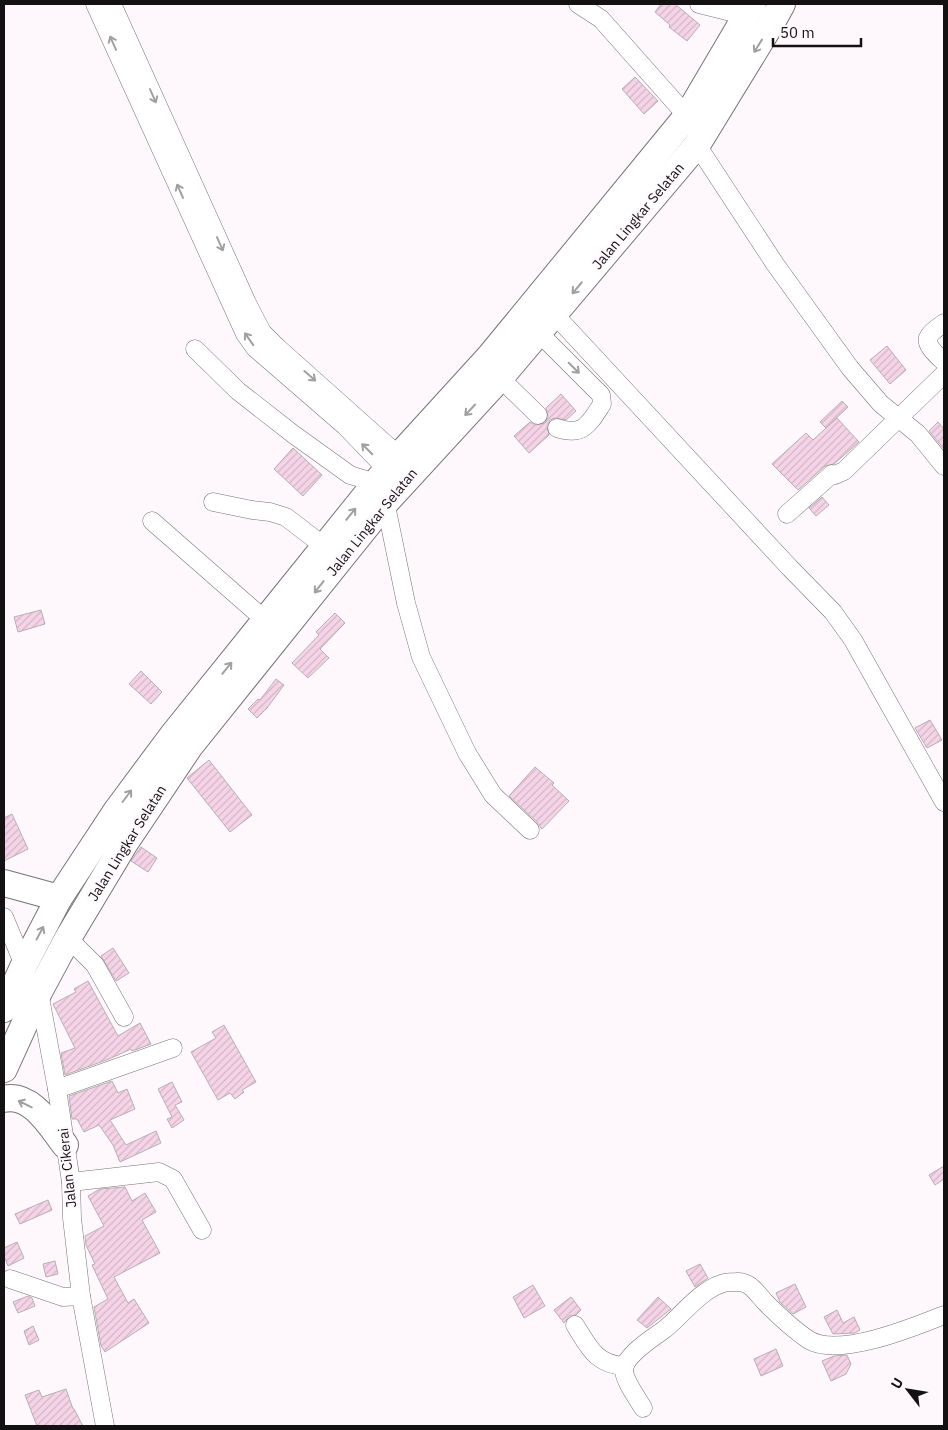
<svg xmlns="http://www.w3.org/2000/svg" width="948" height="1430" font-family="'IBM Plex Sans',sans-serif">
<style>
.building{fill:url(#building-hatch);stroke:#b6afb3}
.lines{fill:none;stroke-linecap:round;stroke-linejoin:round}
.minor-casing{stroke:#797376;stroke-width:19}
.highway-casing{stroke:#797376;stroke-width:28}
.minor{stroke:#fff;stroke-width:18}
.highway{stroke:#fff;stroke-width:26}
.oneway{stroke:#a1a0a0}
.labels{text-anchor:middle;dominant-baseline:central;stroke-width:4;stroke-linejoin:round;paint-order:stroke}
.street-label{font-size:14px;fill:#131112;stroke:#fef8fc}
</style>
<defs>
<pattern id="building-hatch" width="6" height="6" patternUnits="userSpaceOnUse" patternTransform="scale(1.25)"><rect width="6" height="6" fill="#f6d4e8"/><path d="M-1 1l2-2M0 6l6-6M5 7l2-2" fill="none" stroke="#d2b5c6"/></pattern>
</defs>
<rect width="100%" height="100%" fill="#fef8fc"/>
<!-- building -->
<g class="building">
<path d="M661,4H675L700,25L687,41L669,27L670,25L655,12Z"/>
<path d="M635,77L658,101L644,114L622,89Z"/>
<path d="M887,346L906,370L890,384L870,360Z"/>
<path d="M561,394L576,411L566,420L555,418L550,420L547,426L549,435L529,453L514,436L530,422L536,425L545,423L548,417L546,408Z"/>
<path d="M842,401L848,407L826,428L820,422Z"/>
<path d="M837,418L859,442L834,464L825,466L798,490L772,464L806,433L813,440Z"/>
<path d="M938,422L944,429V449L929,431Z"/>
<path d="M293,448L322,475L303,496L274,469Z"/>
<path d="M822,497L829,505L816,516L809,508Z"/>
<path d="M41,610L45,624L18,632L14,617Z"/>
<path d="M335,613L345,623L320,649L329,658L308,678L292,663L319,635L316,632Z"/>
<path d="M141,671L162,692L151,704L129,684Z"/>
<path d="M276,679L284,685L267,708L257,718L248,709L258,699L260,700Z"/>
<path d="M930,720L942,740L927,748L915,728Z"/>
<path d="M209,760L252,815L230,832L187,778Z"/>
<path d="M535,767L554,783L552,785L569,801L542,829L537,822L509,796Z"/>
<path d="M12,814L28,849L4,861V818Z"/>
<path d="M141,847L157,858L148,872L131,861Z"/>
<path d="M113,948L129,973L116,981L101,956Z"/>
<path d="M88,981L118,1036L140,1023L151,1044L132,1051L131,1049L109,1059L65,1075L61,1053L75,1048L53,1004L76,992L74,989Z"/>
<path d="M224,1025L256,1082L242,1090L244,1092L235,1099L230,1093L218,1100L191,1052L216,1038L212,1032Z"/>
<path d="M112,1081L118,1093L127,1089L135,1109L110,1120L126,1145L156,1131L161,1143L120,1162L113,1145L99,1125L84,1132L77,1119H72L69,1096Z"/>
<path d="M172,1082L182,1102L175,1105L184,1120L172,1128L167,1119L172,1117L158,1089Z"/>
<path d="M944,1166V1179L935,1185L929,1175Z"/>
<path d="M125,1187L132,1201L145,1193L156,1212L142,1220L160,1253L114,1277L128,1303L134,1299L149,1323L105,1352L101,1346L94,1307L108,1299L92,1265L95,1264L86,1245L85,1236L104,1226L88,1196L100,1189Z"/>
<path d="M48,1200L52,1210L20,1224L15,1214Z"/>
<path d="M17,1242L24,1258L8,1266L4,1256V1248Z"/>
<path d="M55,1261L58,1274L46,1277L43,1264Z"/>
<path d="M700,1264L708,1278L695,1287L686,1271Z"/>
<path d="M795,1284L806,1307L793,1314L780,1302L776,1293Z"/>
<path d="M533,1285L545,1306L524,1318L513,1297Z"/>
<path d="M28,1296L32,1298L35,1306L18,1313L13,1302Z"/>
<path d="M571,1297L581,1310L576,1315L569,1316L564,1323L554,1310Z"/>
<path d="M658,1297L671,1309L647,1328L637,1320Z"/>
<path d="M837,1310L843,1323L854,1317L860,1330L855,1333L833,1334L824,1317Z"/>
<path d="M33,1326L39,1340L29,1345L24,1331Z"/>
<path d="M776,1349L783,1366L761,1376L754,1359Z"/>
<path d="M847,1355L851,1364L846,1374L831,1381L822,1361L834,1356Z"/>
<path d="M66,1389L73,1409H74L83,1426H37L25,1395L39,1390L42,1397Z"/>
</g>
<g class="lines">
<!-- minor casing -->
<g class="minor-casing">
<g id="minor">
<path d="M95,4L245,334L255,348L345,426L394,477"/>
<path d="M112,4L247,303L262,332L277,347L398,455L402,467"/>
<path d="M578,4L601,19L687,116"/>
<path d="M699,4L747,16"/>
<path d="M697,145L775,264L850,368L881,404L918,434L944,466"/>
<path d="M555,315L790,568L833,612L853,640L944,802"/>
<path d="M944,323C940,326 932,331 929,336C923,344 939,357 944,362"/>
<path d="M539,333L601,395L602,404C589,424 583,437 557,428"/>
<path d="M195,349L238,391L293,434L350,475L376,483L383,491L406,603L421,657L467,753L493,795L530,830"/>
<path d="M500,378L538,415"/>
<path d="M213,502L252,510L270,512L286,517L325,547"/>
<path d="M787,514L832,474L835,475L844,471L944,374"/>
<path d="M152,521L265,620"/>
<path d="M4,917L26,970"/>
<path d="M68,938L95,965L124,1017"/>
<path d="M39,992L57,1089L71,1182L72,1218L81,1296L105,1426"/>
<path d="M57,1089L173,1048"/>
<path d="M71,1182L159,1172L173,1179L202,1230"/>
<path d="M10,1279L63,1297L81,1296"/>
<path d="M575,1325C589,1347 596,1365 625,1366"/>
<path d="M643,1408C638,1399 622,1378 624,1367C626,1361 631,1356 635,1352C644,1343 655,1336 665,1329C681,1316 701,1290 721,1284C725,1282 732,1282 736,1282C751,1281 757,1294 766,1303C779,1316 794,1330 809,1340C839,1358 914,1327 944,1315"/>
</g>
</g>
<!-- highway casing -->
<g class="highway-casing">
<g id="highway">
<path d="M4,883L59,898"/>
<path d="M4,1009L24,965L59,898L117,810L172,736L387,469L490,356L687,116L753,4"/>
<path d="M4,1069L39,992L68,938L125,843L190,746L386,502L500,378L697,145L771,24L782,4"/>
<path d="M4,1099C31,1092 51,1127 65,1145"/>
</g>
</g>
<!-- minor -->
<use href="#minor" class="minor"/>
<!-- highway -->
<use href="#highway" class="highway"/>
</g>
<!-- one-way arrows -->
<defs><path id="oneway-shaft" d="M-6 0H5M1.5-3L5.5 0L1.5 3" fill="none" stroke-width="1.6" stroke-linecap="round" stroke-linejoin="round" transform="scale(1.25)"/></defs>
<g class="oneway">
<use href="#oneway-shaft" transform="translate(113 43) rotate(-114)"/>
<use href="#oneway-shaft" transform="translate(758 46) rotate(122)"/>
<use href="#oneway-shaft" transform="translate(153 96) rotate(66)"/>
<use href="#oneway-shaft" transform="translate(180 191) rotate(-114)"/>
<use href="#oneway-shaft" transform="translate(220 244) rotate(66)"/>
<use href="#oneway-shaft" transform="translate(577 288) rotate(130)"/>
<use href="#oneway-shaft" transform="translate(249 339) rotate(-125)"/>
<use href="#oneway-shaft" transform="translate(574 368) rotate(45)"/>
<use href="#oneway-shaft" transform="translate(310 376) rotate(41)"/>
<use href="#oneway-shaft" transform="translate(470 410) rotate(133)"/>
<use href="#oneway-shaft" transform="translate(367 449) rotate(-135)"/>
<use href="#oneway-shaft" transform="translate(351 514) rotate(-51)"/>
<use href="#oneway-shaft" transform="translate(319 587) rotate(128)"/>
<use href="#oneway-shaft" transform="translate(227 668) rotate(-51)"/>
<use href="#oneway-shaft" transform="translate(127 796) rotate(-53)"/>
<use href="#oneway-shaft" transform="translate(40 933) rotate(-62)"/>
<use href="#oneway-shaft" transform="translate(25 1104) rotate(-154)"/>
</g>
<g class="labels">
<!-- street labels -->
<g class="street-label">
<text transform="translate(638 216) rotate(-50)">Jalan Lingkar Selatan</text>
<text transform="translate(372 522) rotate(-51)">Jalan Lingkar Selatan</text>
<text transform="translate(127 843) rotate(-58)">Jalan Lingkar Selatan</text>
<text transform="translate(67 1168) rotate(-96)">Jalan Cikerai</text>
</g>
</g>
<!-- border -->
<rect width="948" height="1430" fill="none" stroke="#131112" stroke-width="10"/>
<!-- north arrow -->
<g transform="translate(908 1390) rotate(301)" stroke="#fef8fc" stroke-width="4" paint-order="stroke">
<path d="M0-4L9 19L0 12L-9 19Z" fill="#131112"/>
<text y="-8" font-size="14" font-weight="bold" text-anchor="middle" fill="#131112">U</text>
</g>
<!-- scale -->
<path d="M773 38v8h88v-8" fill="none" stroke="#131112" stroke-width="2.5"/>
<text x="780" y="38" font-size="15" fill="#131112" stroke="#fef8fc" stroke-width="4" paint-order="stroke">50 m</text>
</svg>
